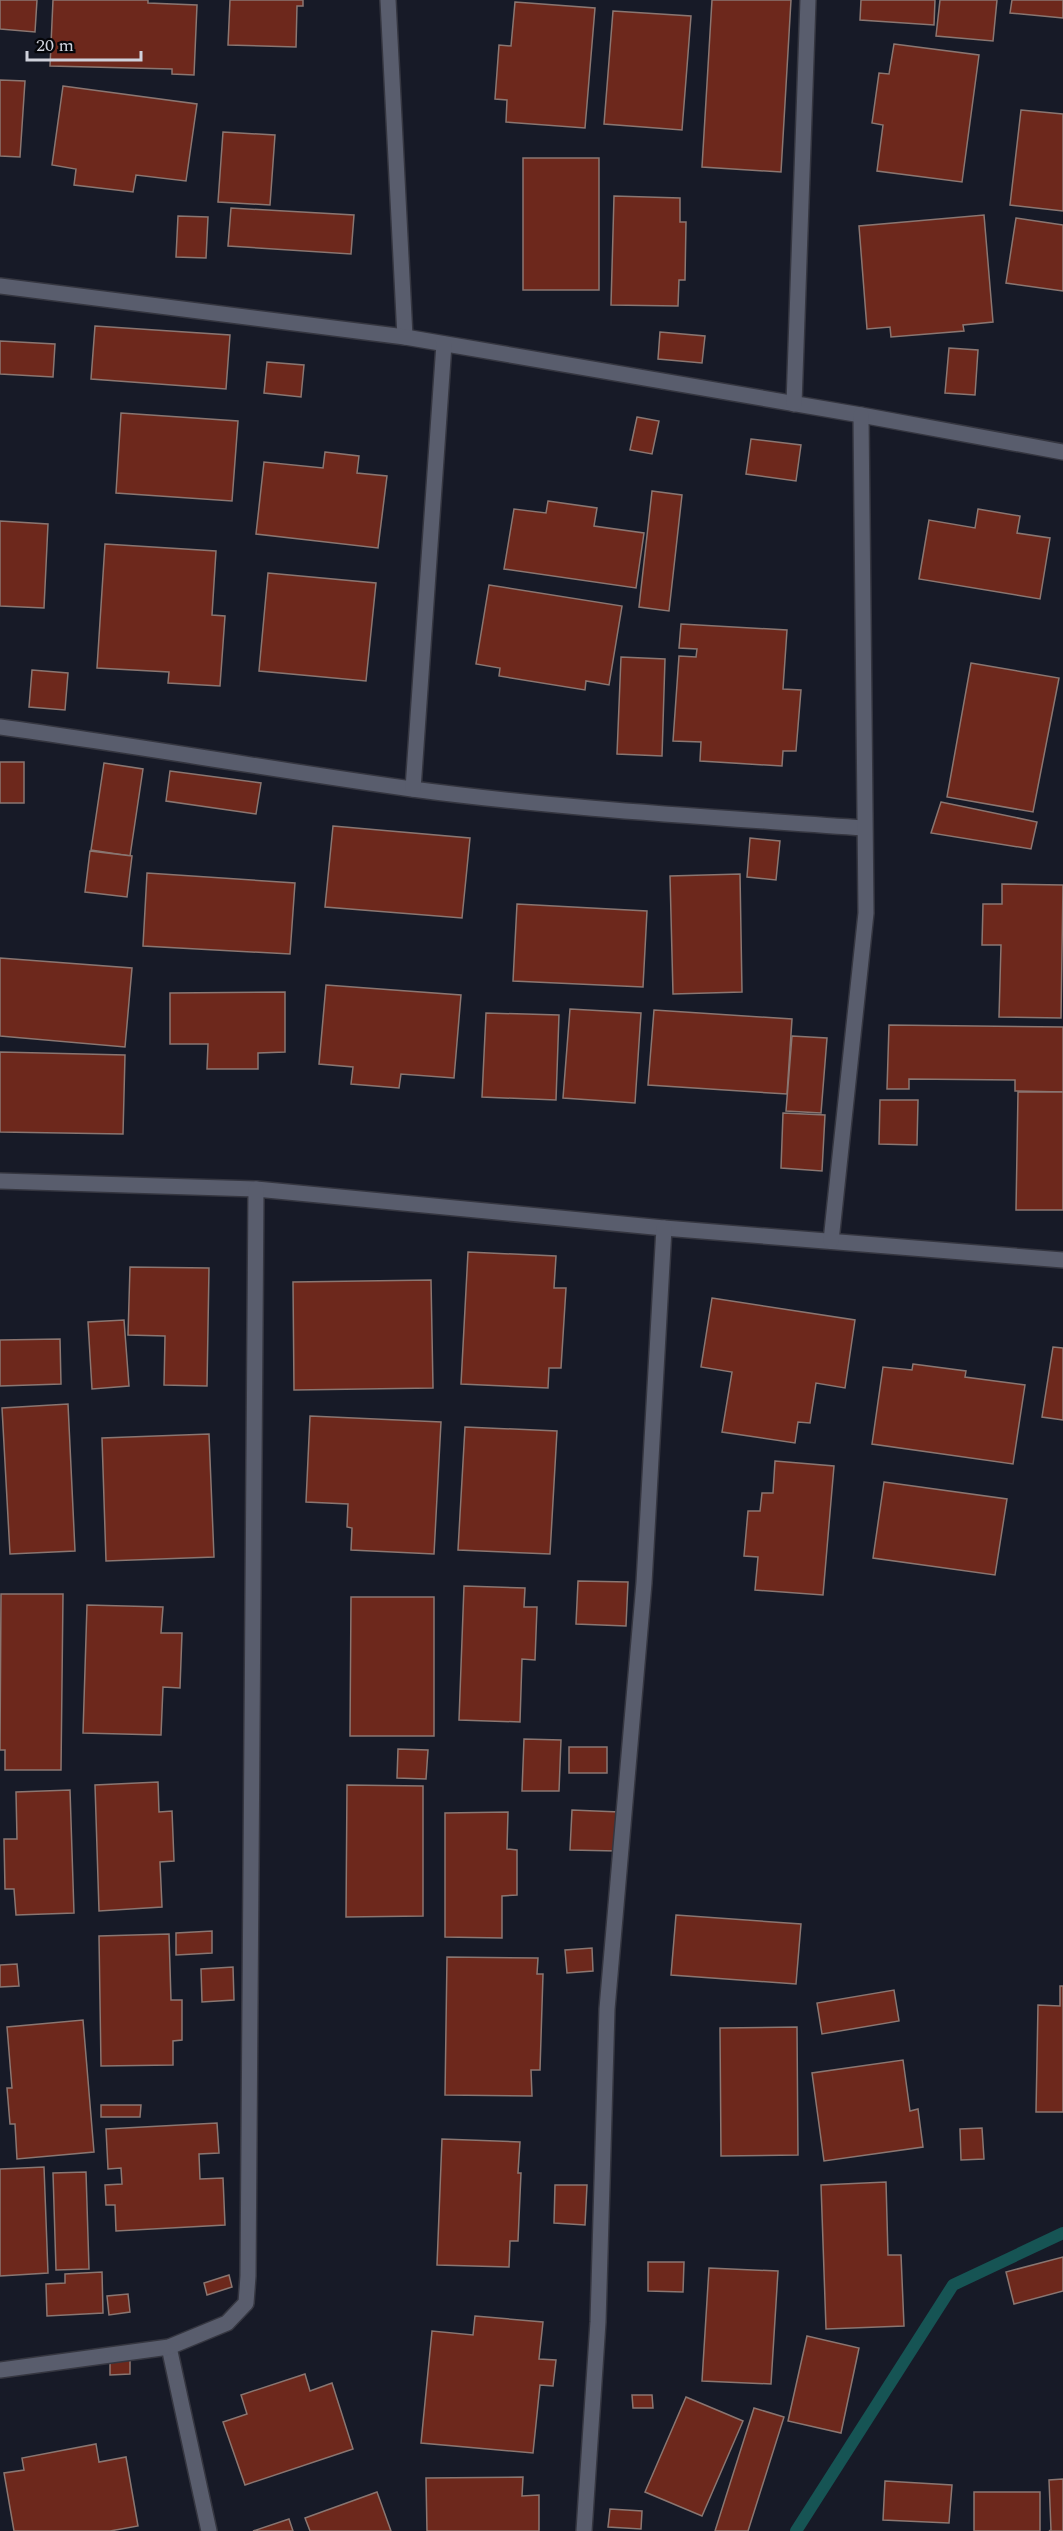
<svg xmlns="http://www.w3.org/2000/svg" width="1063" height="2531" font-family="Spectral,serif">
<style>
.lines{fill:none;stroke-linecap:round;stroke-linejoin:round}
.stream{stroke:#165454;stroke-width:12}
.building{fill:#6d281c;stroke:#8a7671;stroke-width:1.5}
.minor-casing{stroke:#353640;stroke-width:18}
.minor{stroke:#595d6d;stroke-width:15}
</style>
<rect width="100%" height="100%" fill="#171a27"/>
<g class="lines">
<!-- stream -->
<path class="stream" d="M796,2531L953,2285L1063,2233"/>
</g>
<!-- building -->
<g class="building">
<path d="M0,0H37L35,32L0,29Z"/>
<path d="M53,0H148V3L197,5L194,75L172,74V69L50,66Z"/>
<path d="M230,0H303V6H297L296,47L228,45Z"/>
<path d="M712,0H791L781,172L702,167Z"/>
<path d="M861,0H935L934,25L860,20Z"/>
<path d="M940,0H997L993,41L936,36Z"/>
<path d="M1012,0H1063V18L1010,13Z"/>
<path d="M515,2L595,8L585,128L506,122L507,100L495,99L499,45L511,46Z"/>
<path d="M613,11L691,16L682,130L604,124Z"/>
<path d="M894,44L979,55L962,182L877,171L883,125L872,123L879,73L889,74Z"/>
<path d="M0,80L25,81L20,157L0,156Z"/>
<path d="M63,86L197,104L186,181L136,175L133,192L74,185L76,169L52,165Z"/>
<path d="M1021,110L1063,114V211L1010,205Z"/>
<path d="M223,132L275,135L270,205L218,202Z"/>
<rect x="523" y="158" width="76" height="132"/>
<path d="M614,196L680,198V222H686L685,280H679L678,306L611,305Z"/>
<path d="M231,208L354,215L351,254L228,246Z"/>
<path d="M984,215L993,322L963,325L964,331L891,337L890,327L867,329L859,226Z"/>
<path d="M178,216L208,217L206,258L176,257Z"/>
<path d="M1016,218L1063,225V291L1006,283Z"/>
<path d="M95,326L230,335L226,389L91,379Z"/>
<path d="M660,332L705,336L702,363L658,359Z"/>
<path d="M0,341L55,344L53,377L0,374Z"/>
<path d="M949,348L978,350L975,395L945,393Z"/>
<path d="M267,362L304,365L301,397L264,393Z"/>
<path d="M121,413L238,421L232,501L116,493Z"/>
<path d="M637,417L659,421L652,454L630,450Z"/>
<path d="M751,439L801,445L796,481L746,474Z"/>
<path d="M325,452L359,456L357,473L387,476L378,548L256,534L264,462L323,468Z"/>
<path d="M652,491L682,495L669,611L639,607Z"/>
<path d="M548,501L597,508L594,526L644,533L636,588L504,569L514,509L546,513Z"/>
<path d="M978,509L1020,516L1017,533L1050,538L1040,599L919,579L929,520L975,528Z"/>
<path d="M0,521L48,524L44,608L0,606Z"/>
<path d="M105,544L216,551L212,615L225,616L220,686L168,683L169,672L97,668Z"/>
<path d="M268,573L376,583L366,681L259,671Z"/>
<path d="M489,585L622,606L609,685L586,681L585,690L499,676L500,668L476,664Z"/>
<path d="M681,624L787,630L783,689L801,690L796,751H783L782,766L700,761L701,742L673,741L679,656L696,657L697,649L679,648Z"/>
<path d="M621,657L665,659L662,756L617,754Z"/>
<path d="M971,663L1059,678L1033,812L947,797Z"/>
<path d="M32,670L68,673L65,710L29,707Z"/>
<rect x="0" y="762" width="24" height="41"/>
<path d="M104,763L143,769L130,856L91,850Z"/>
<path d="M170,771L261,783L256,814L166,801Z"/>
<path d="M941,802L1037,822L1031,849L931,833Z"/>
<path d="M333,826L470,838L462,918L325,907Z"/>
<path d="M750,838L780,841L776,880L747,877Z"/>
<path d="M90,851L132,856L127,897L85,892Z"/>
<path d="M147,873L295,883L290,954L143,946Z"/>
<path d="M740,874L742,992L673,994L670,876Z"/>
<path d="M1002,884L1063,885L1061,1018L999,1017L1001,945H982L983,904H1002Z"/>
<path d="M517,904L647,911L643,987L513,981Z"/>
<path d="M0,958L132,968L125,1047L0,1036Z"/>
<path d="M326,985L461,995L454,1078L401,1074L399,1088L351,1084L353,1067L319,1064Z"/>
<path d="M285,992V1052L258,1053V1069H207L208,1044H170V993Z"/>
<path d="M570,1009L641,1013L635,1103L563,1098Z"/>
<path d="M654,1010L792,1019L787,1094L648,1085Z"/>
<path d="M486,1013L559,1015L556,1100L482,1097Z"/>
<path d="M889,1025L1063,1027V1092L1015,1091V1080L909,1079V1089H887Z"/>
<path d="M792,1036L827,1038L821,1113L786,1111Z"/>
<path d="M0,1052L125,1055L123,1134L0,1132Z"/>
<path d="M1018,1092H1063V1210H1016Z"/>
<path d="M880,1100H918L917,1145L879,1144Z"/>
<path d="M783,1113L825,1115L822,1171L781,1168Z"/>
<path d="M468,1252L556,1256L554,1288H566L561,1368H549L548,1388L461,1384Z"/>
<path d="M130,1267L209,1268L207,1386L164,1385L165,1336L128,1335Z"/>
<path d="M431,1280L433,1388L294,1390L293,1282Z"/>
<path d="M712,1298L855,1320L845,1388L816,1383L810,1423L798,1422L795,1443L722,1432L732,1372L701,1367Z"/>
<path d="M124,1320L129,1386L92,1389L88,1322Z"/>
<path d="M60,1339L61,1384L0,1386V1340Z"/>
<path d="M1053,1347L1063,1348V1420L1042,1417Z"/>
<path d="M913,1364L966,1371L965,1377L1025,1385L1013,1464L872,1444L883,1367L912,1370Z"/>
<path d="M68,1404L75,1551L10,1554L2,1408Z"/>
<path d="M310,1416L441,1422L434,1554L351,1550L352,1528L347,1527L348,1504L306,1502Z"/>
<path d="M465,1427L557,1431L550,1554L458,1550Z"/>
<path d="M209,1434L214,1557L106,1561L102,1438Z"/>
<path d="M775,1461L834,1466L823,1595L755,1590L758,1557L744,1556L748,1511H760L762,1493H773Z"/>
<path d="M884,1482L1007,1499L995,1575L873,1558Z"/>
<path d="M578,1581L628,1582L626,1626L576,1624Z"/>
<path d="M464,1586L525,1588L524,1607H537L535,1660L522,1659L520,1722L459,1720Z"/>
<path d="M1,1594H63L61,1770H5V1750H0Z"/>
<path d="M351,1597H434V1736H350Z"/>
<path d="M87,1605L163,1607L161,1633H182L180,1688L163,1687L161,1735L83,1733Z"/>
<path d="M524,1739L561,1740L559,1791H522Z"/>
<rect x="569" y="1747" width="38" height="26"/>
<path d="M398,1749L428,1750L426,1779L397,1778Z"/>
<path d="M158,1782L159,1812L172,1811L174,1861L160,1862L162,1907L99,1911L95,1785Z"/>
<path d="M347,1785L423,1786V1916L346,1917Z"/>
<path d="M70,1790L74,1913L16,1915L14,1889H5L4,1839H17L16,1792Z"/>
<path d="M572,1810L619,1812L617,1851L570,1850Z"/>
<path d="M508,1812L507,1849L517,1850V1895L502,1896V1938L445,1937V1813Z"/>
<path d="M676,1915L801,1924L796,1984L671,1975Z"/>
<path d="M212,1931V1953L176,1955V1933Z"/>
<path d="M169,1934L171,2000H182V2040L173,2041V2065L101,2066L99,1936Z"/>
<path d="M592,1948L593,1971L567,1973L565,1950Z"/>
<path d="M447,1957L538,1958L537,1974H543L540,2070H531L532,2096L445,2095Z"/>
<path d="M17,1964L19,1986L0,1987V1965Z"/>
<path d="M233,1967L234,2000L202,2002L201,1969Z"/>
<path d="M1060,1986H1063V2112H1036L1038,2005L1060,2006Z"/>
<path d="M894,1990L899,2021L822,2034L817,2003Z"/>
<path d="M83,2020L94,2152L17,2159L15,2124H10L7,2088H12L7,2027Z"/>
<path d="M797,2027L798,2155L721,2156L720,2028Z"/>
<path d="M903,2060L910,2111L918,2109L923,2147L824,2161L812,2073Z"/>
<path d="M101,2105H141L140,2117H101Z"/>
<path d="M217,2123L219,2153L199,2154L200,2179L223,2178L225,2225L116,2231L115,2205H106L105,2185L122,2184L121,2168L108,2169L106,2129Z"/>
<path d="M982,2128L984,2159L961,2160L960,2129Z"/>
<path d="M442,2139L520,2142L518,2173H521L518,2241H510L509,2267L437,2265Z"/>
<path d="M44,2167L48,2273L0,2276V2169Z"/>
<path d="M86,2172L89,2269L56,2270L53,2173Z"/>
<path d="M886,2182L888,2255H901L904,2326L826,2329L821,2185Z"/>
<path d="M555,2185H587L585,2225L554,2223Z"/>
<path d="M1063,2257V2291L1014,2304L1006,2272Z"/>
<path d="M648,2262H684L683,2292L648,2291Z"/>
<path d="M709,2268L778,2271L771,2384L702,2381Z"/>
<path d="M102,2272L103,2313L47,2316L46,2284L65,2283V2274Z"/>
<path d="M229,2275L232,2287L207,2295L204,2283Z"/>
<path d="M128,2294L130,2312L109,2315L107,2296Z"/>
<path d="M475,2316L543,2322L539,2359L556,2360L553,2386L540,2385L533,2453L421,2443L432,2331L473,2335Z"/>
<path d="M807,2336L859,2348L841,2433L788,2421Z"/>
<path d="M130,2359V2374L110,2375V2360Z"/>
<path d="M305,2374L310,2391L332,2383L353,2449L245,2485L223,2422L247,2414L241,2395Z"/>
<path d="M632,2395H652L653,2408H633Z"/>
<path d="M686,2397L743,2421L702,2516L645,2492Z"/>
<path d="M754,2408L784,2417L748,2531H715Z"/>
<path d="M96,2444L99,2462L126,2457L138,2526L110,2531H14L4,2473L24,2470L22,2458Z"/>
<path d="M523,2477L522,2496L539,2495V2531H427L426,2478Z"/>
<path d="M1063,2479V2531H1049L1051,2530L1049,2480Z"/>
<path d="M885,2481L952,2485L949,2523L883,2520Z"/>
<path d="M377,2492L391,2531H310L305,2518Z"/>
<rect x="974" y="2492" width="66" height="39"/>
<path d="M610,2509L642,2511L641,2529L608,2527Z"/>
<path d="M289,2519L293,2531H253Z"/>
</g>
<g class="lines">
<!-- minor casing -->
<g class="minor-casing">
<g id="minor">
<path d="M388,0L405,337"/>
<path d="M0,286L405,337L861,415L1063,452"/>
<path d="M794,404L808,0"/>
<path d="M0,727C138,746 275,770 412,789C562,809 713,817 864,828"/>
<path d="M413,789L444,344"/>
<path d="M0,1181L256,1189L664,1228L1063,1260"/>
<path d="M831,1241L866,913L861,415"/>
<path d="M169,2347L209,2531"/>
<path d="M0,2370L169,2347L227,2323L246,2303L248,2276L256,1189"/>
<path d="M584,2531L598,2322L607,2009L644,1583L664,1228"/>
</g>
</g>
<!-- minor -->
<use href="#minor" class="minor"/>
</g>
<!-- scale -->
<path d="M27 51v9h114v-9" fill="none" stroke="#cfd1db" stroke-width="3"/>
<text x="36" y="51" font-size="18" fill="#cfd1db" stroke="#05060a" stroke-width="4.5" paint-order="stroke">20 m</text>
</svg>
